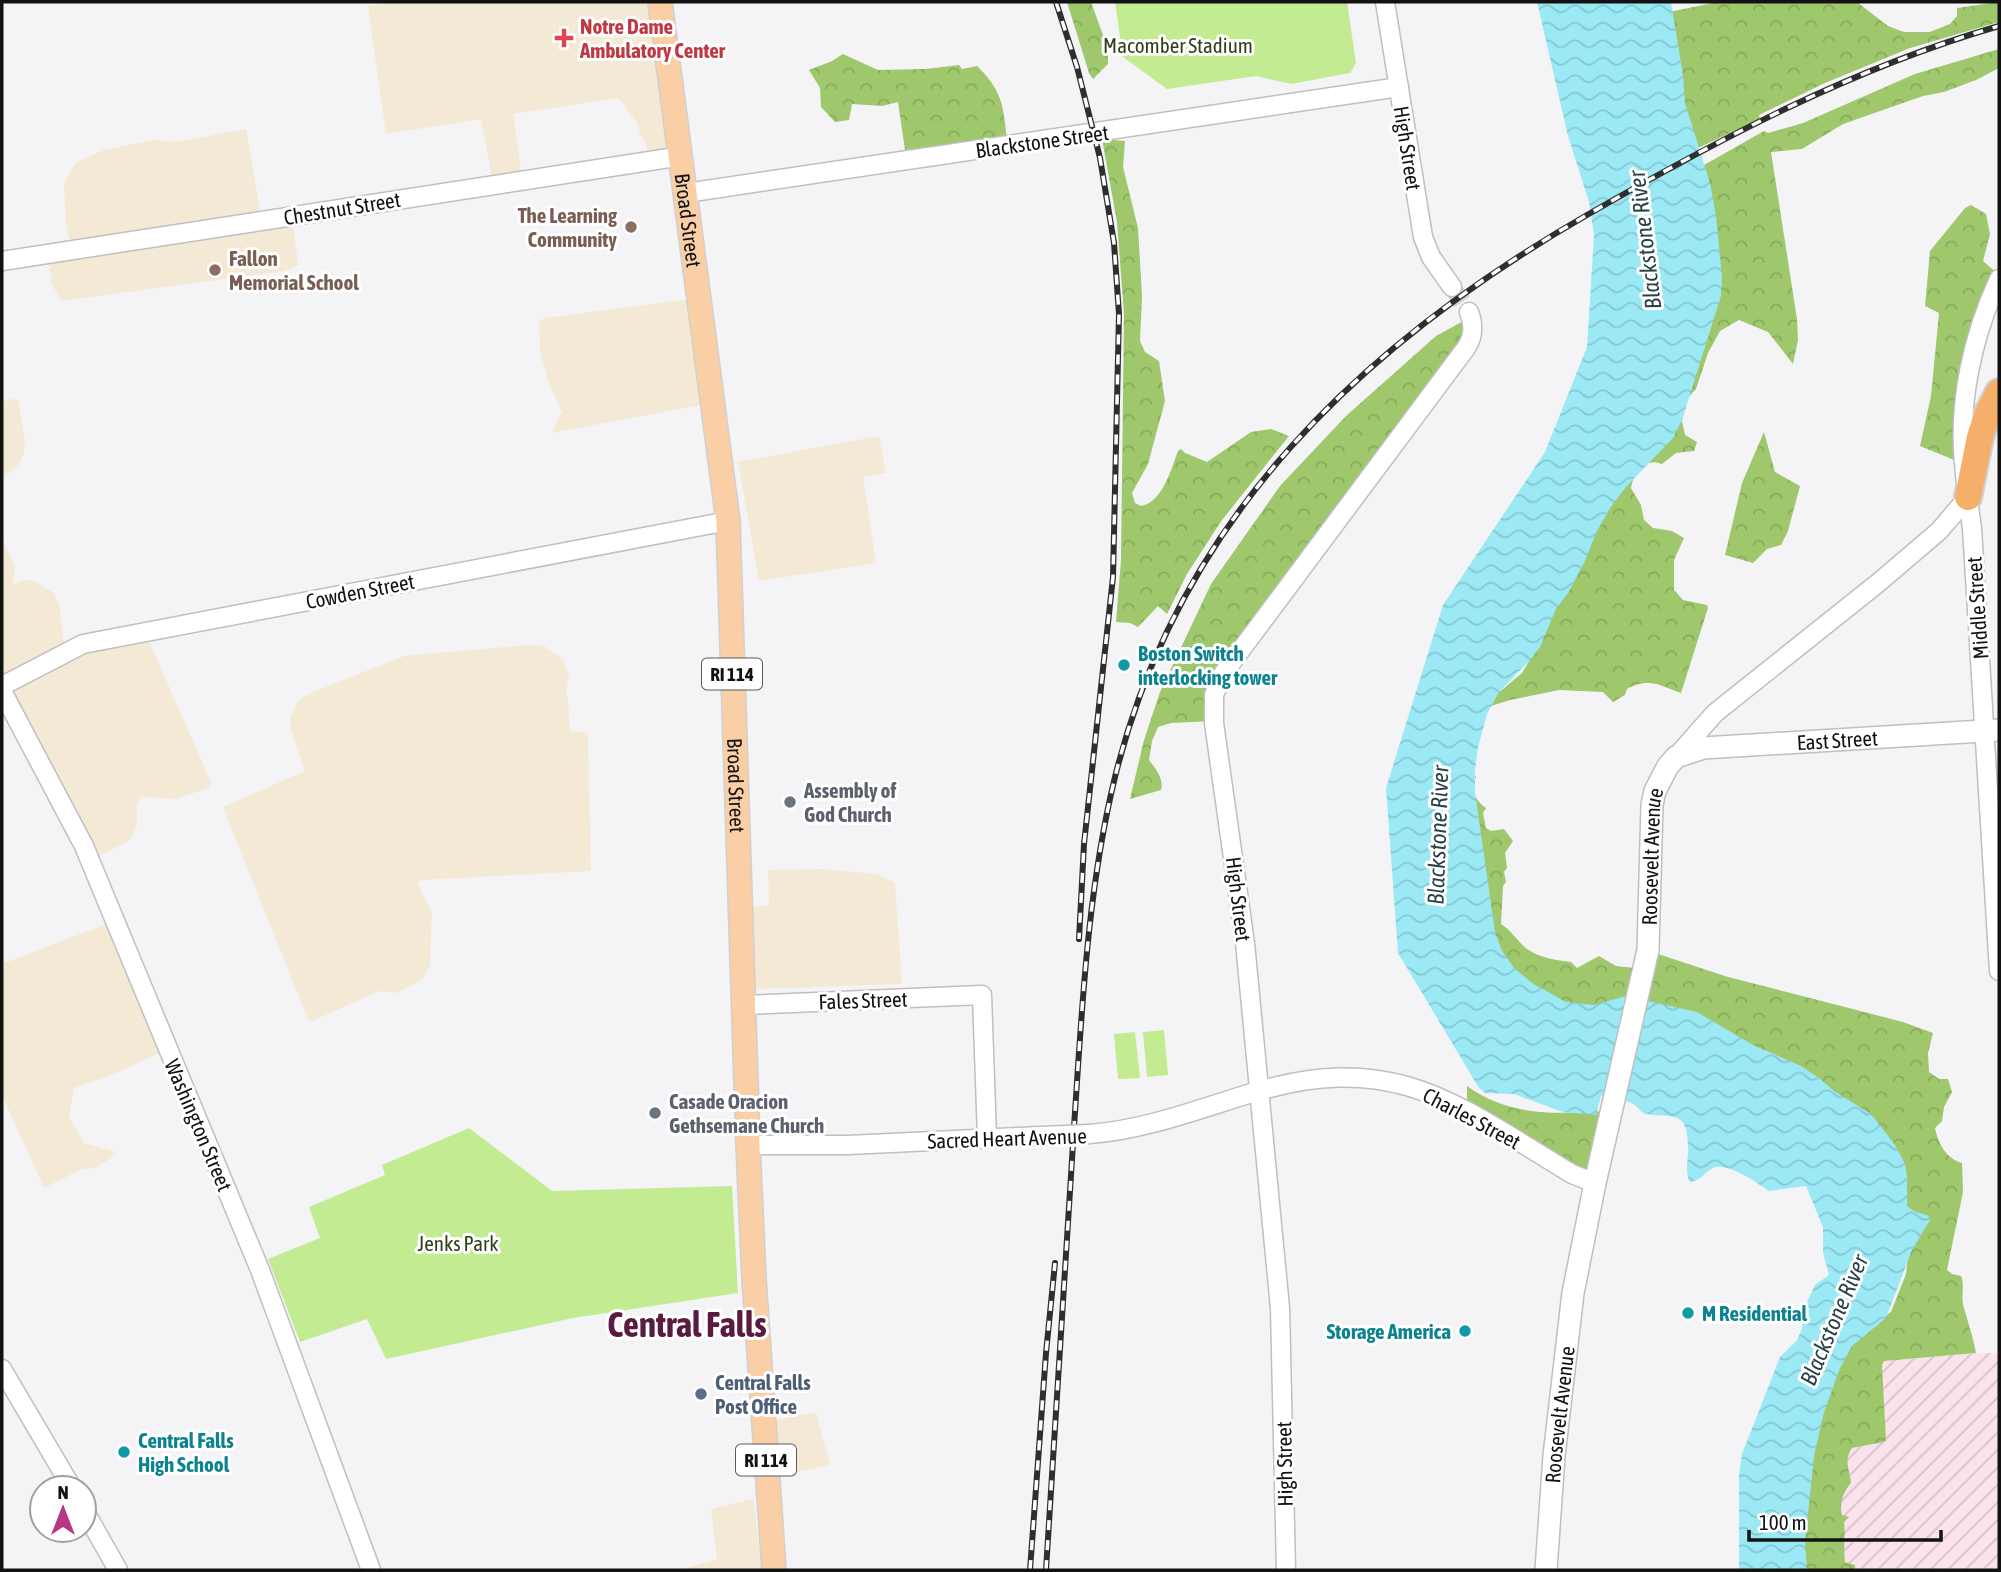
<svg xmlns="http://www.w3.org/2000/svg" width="2001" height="1572" font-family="'Asap Condensed',sans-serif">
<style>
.commercial{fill:#f4e9d4}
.industrial{fill:url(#industrial-furrows)}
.forest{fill:url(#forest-crowns)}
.park{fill:#c2eb92}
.water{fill:url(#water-waves)}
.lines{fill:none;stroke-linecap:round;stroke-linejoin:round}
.tertiary-tunnel{stroke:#d2d2d4;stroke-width:18;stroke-dasharray:18 9;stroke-linecap:butt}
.tertiary-casing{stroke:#bfbfc2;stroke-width:21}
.secondary-casing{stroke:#bfbfc2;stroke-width:24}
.primary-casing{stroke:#d0d0d0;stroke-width:26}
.motorway-casing{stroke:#d0d0d0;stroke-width:30}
.tertiary{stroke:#fff;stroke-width:18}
.secondary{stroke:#fff;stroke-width:21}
.primary{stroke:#facfa6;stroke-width:23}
.motorway{stroke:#f6af6a;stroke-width:26}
.rail-casing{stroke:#2e2e2f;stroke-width:6}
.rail{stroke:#fff;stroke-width:3.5;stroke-dasharray:10;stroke-linecap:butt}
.tertiary-bridge-casing{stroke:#bfbfc2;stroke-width:21;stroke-linecap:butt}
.tertiary-bridge{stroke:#fff;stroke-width:18}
.health-dot{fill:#e0444e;stroke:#fff;stroke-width:2.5}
.education-dot{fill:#8d6e63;stroke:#fff;stroke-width:2.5}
.culture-dot{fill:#0f9aa8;stroke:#fff;stroke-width:2.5}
.worship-dot{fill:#6b7280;stroke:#fff;stroke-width:2.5}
.service-dot{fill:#5c6f8a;stroke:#fff;stroke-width:2.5}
.labels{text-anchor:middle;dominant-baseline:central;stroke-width:6;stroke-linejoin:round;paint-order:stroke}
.shield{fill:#fff;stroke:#59595a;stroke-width:2}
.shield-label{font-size:19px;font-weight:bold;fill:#121213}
.health-label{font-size:21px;font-weight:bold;fill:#be3a42;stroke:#fff;text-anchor:start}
.park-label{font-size:21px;fill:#2f3f19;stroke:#fff}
.street-label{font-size:21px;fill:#121213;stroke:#fff}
.education-label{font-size:21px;font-weight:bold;fill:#785e54;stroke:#fff;text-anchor:end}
.culture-label{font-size:21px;font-weight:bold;fill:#0d838f;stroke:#fff;text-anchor:start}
.worship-label{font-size:21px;font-weight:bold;fill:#5b616d;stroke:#fff;text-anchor:start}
.service-label{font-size:21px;font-weight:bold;fill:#4e5e75;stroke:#fff;text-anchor:start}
.water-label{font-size:23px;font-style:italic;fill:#294247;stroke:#fff}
.town-label{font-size:35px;font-weight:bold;fill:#591b3f;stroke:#fff}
</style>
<defs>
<pattern id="industrial-furrows" width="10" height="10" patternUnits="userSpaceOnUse" patternTransform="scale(1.75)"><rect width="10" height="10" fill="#fbe2ec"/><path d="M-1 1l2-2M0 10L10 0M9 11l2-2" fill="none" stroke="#d6c1ca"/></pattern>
<pattern id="forest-crowns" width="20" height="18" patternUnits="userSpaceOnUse" patternTransform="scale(1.75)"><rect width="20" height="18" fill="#9ec86b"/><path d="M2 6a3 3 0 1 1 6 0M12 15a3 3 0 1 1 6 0" fill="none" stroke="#87ab5c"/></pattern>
<pattern id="water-waves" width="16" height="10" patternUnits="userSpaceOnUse" patternTransform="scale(1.75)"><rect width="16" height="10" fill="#9ce9f6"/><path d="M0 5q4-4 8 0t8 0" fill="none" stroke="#85c7d2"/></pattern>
</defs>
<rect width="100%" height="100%" fill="#f4f4f6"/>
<!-- commercial -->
<g class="commercial">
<path d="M391,2H662L681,159L649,163L645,140L640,136L638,124L618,98L513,114L523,183L494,188L481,119L386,134L368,6Z"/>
<path d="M246,129L262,221L293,222L298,266L284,271L61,301L52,284L48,257L72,250L66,224L64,183L76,162L104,150L153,140L176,142Z"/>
<path d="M698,298L712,403L551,433L562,412L548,381L540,350L539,322L545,318Z"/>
<path d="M14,399L18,400L25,440L24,454L18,465L11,472L2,477V401Z"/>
<path d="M879,436L886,473L863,477L876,563L759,581L738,462Z"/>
<path d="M2,539L15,567L13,584L24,580L34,581L54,593L60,607L63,638L69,653L148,639L211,782V787L176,799L142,797L137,804V825L130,840L91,860L2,689Z"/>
<path d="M527,645L544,646L563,659L569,674L566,693L568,700L570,731L588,733L591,871L421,880L417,884L432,912L430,965L423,979L397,993L380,991L312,1021L308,1019L223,807L305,771L290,727L291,716L298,701L313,692L404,656Z"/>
<path d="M823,869L877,874L895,883L902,984L754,989L751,907L769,905L768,870Z"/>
<path d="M114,921L162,1052L109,1076L74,1088L69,1117L84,1143L117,1152L110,1159L95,1168L82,1169L44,1188L2,1095V964Z"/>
<path d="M816,1412L830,1465L778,1476L772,1421Z"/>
<path d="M754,1499L761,1570H677L717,1560L711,1509Z"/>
</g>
<!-- industrial -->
<path class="industrial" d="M1976,1353H1999V1570H1855V1565L1845,1562L1843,1548L1846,1538L1839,1507L1850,1474L1847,1469V1454L1852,1448L1884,1442L1882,1365L1884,1361Z"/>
<!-- forest -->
<g class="forest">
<path d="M1067,2H1091L1108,49V64L1093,79L1089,73Z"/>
<path d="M1718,2H1857L1888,26L1904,32H1930L1950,24L1957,16V8L1999,2V22L1910,48L1825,83L1759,115L1760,119L1681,156L1659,14Z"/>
<path d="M1999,49V68L1976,80L1944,92L1923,96L1843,124L1802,149L1771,152L1797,319L1798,340L1793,364L1768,332L1739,320L1720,331L1708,353L1696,389L1687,399L1682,421L1685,435L1697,442L1694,451L1676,453L1662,464L1655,462L1642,464L1634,475L1631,488L1641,505L1644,520L1653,528L1672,531L1684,538L1674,560V590L1683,600L1707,605L1708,608L1681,693C1660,685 1648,677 1627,689L1625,695L1613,702L1603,692L1559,690L1510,700L1478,710L1522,673L1535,651L1697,169L1764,131L1768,133L1803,123L1915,74Z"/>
<path d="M843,54L878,70L925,69L959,65L962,69L977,66C1006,94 1003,111 1008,148L915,163L909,149L905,150L898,102L882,106L852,104L849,120L835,122L821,107L820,88L809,70L832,61Z"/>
<path d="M1102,139L1125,141L1123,167L1138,228L1142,296L1140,341L1145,352L1159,361L1165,401L1148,464L1132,493L1135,503L1141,506C1163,502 1171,469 1178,451L1181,449L1185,453L1207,462L1251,432L1271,429L1289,436L1222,520L1187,574L1167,614L1158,606L1138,627L1130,623L1116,622L1121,560L1124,314L1117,222Z"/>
<path d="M1971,205L1986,214L1990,234L1983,261L1999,275L1973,359L1959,462L1920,446L1931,396L1939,313L1925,306L1930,251L1965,208Z"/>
<path d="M1467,319L1459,364L1225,681L1214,721L1171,723L1158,727L1152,741L1149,760C1156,769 1164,779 1161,790L1130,799L1144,740L1160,692L1211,584L1280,486L1346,416L1436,336Z"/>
<path d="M1764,432L1775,472L1800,486L1788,531L1781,545L1767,549L1753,563L1725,555L1742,483Z"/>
<path d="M1468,767L1476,777C1470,790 1475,800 1486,808L1483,813L1486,828L1491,831L1504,829L1513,841L1505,853L1507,868L1504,872L1506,882L1503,886L1501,924C1512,931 1517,941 1527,949C1539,958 1557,960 1571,962L1577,968L1599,956L1616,966L1644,969L1655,953L1728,977L1903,1022L1933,1033L1928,1053L1929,1072L1939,1079H1948L1952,1092L1944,1107L1942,1121L1935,1128C1938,1144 1947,1159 1962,1163L1963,1192L1947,1270L1952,1274L1961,1276C1965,1285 1961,1295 1963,1304C1967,1320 1973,1336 1976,1353L1884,1361L1882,1365L1886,1440L1884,1442L1852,1448C1843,1460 1850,1470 1851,1483C1843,1492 1839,1504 1842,1515L1849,1517L1844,1522C1846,1536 1843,1548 1845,1562L1855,1565V1570H1795L1792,1552L1836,1348L1891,1312L1906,1274L1909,1246L1538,998L1495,974Z"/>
<path d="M1467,1086C1511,1117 1553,1114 1604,1111L1590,1186L1467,1122Z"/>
</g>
<!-- park -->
<g class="park">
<path d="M1115,2H1347L1356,63L1350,73L1291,84L1256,76L1167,89L1123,57Z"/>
<path d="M1164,1030L1168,1075L1147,1077L1143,1032Z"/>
<path d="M1135,1032L1140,1078L1118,1079L1114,1034Z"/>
<path d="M469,1128L552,1191L732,1186L738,1293L573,1318L386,1359L367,1319L300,1342L268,1259L320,1238L309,1207L385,1175L382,1165Z"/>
</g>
<!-- water -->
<path class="water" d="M1537,2H1671L1683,75L1685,103L1710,183L1716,216L1722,276L1721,296L1682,420L1673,438L1625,488L1610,508L1596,533L1584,563L1568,593L1556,609L1540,647L1530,660L1499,692L1487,714L1478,747L1475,770V792L1495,932L1502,951L1514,968L1532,983L1566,1002L1594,1005L1626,996L1697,1012L1753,1045L1801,1066L1819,1078L1834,1091L1871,1114L1895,1145L1905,1164L1907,1176V1206L1914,1211L1929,1216L1930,1220L1912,1250L1886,1318L1852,1346L1840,1368L1824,1412L1814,1456L1805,1542L1807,1570H1739V1475L1742,1454L1780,1357L1797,1340L1802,1329L1805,1306L1815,1285L1829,1275L1823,1253V1227L1806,1186L1769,1191C1758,1183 1726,1161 1713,1168C1704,1172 1701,1181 1690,1182C1684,1173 1689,1156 1688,1145C1687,1108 1671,1119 1647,1114C1640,1113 1639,1107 1633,1104C1625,1099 1610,1098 1601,1096L1596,1115L1563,1112L1514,1094L1485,1093L1479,1088L1398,953L1386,788L1443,605L1545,452L1587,347L1594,235L1589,202L1568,136Z"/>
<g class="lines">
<!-- tertiary-tunnel -->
<path class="tertiary-tunnel" d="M1452,287L1469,312"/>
<!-- tertiary casing -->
<g class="tertiary-casing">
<g id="tertiary">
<path d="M1385,2L1423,237L1431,257L1452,287"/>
<path d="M686,193L1399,87"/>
<path d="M2,261L682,156"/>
<path d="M1999,279C1973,335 1958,401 1964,464C1966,485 1969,507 1972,528L1999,971"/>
<path d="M2,686L83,644L728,521"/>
<path d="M2,691L84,846L113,916L260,1270L371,1570"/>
<path d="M1676,757L1715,713L1878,583L1939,531L1968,497"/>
<path d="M744,1005L982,995L987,1138"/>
<path d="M1089,1134C1146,1130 1201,1108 1255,1092C1396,1050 1457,1105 1572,1174L1595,1183"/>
<path d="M748,1145H848L1018,1137"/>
<path d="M2,1369L72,1488"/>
<path d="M84,1510L118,1570"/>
<path d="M1286,1570L1280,1308L1245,943L1214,723V695L1223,674L1466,348C1474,336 1474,325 1469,312"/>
</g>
</g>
<!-- secondary casing -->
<g class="secondary-casing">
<g id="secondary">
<path id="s1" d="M1546,1570L1554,1456L1573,1293L1595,1183L1648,950L1652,805L1655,791L1668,766L1676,757L1703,748L1999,730"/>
</g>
</g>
<!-- primary casing -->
<g class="primary-casing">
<g id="primary">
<path id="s2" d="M660,2L728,521L748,1145L754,1279L774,1570"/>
</g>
</g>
<!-- motorway casing -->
<g class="motorway-casing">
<path id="motorway" d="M1968,497L1980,437L1988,413L1999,392"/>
</g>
<!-- tertiary -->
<use href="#tertiary" class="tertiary"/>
<!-- secondary -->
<use href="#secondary" class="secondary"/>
<!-- primary -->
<use href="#primary" class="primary"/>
<!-- motorway -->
<use href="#motorway" class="motorway"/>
<!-- rail casing -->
<g class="rail-casing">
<g id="rail">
<path d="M1056,2L1077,67L1100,158L1114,243L1119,314L1113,577L1084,844L1079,939"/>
<path d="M1030,1570L1046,1353L1055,1263"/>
<path d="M1046,1570C1055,1423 1065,1275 1074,1127C1082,1010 1087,892 1115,777C1179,517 1363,344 1587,215C1719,139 1853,68 1999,26"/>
</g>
</g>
<!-- rail -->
<use href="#rail" class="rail"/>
<!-- tertiary-bridge casing -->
<g class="tertiary-bridge-casing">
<path id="tertiary-bridge" d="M1018,1137L1089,1134"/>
</g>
<!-- tertiary-bridge -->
<use href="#tertiary-bridge" class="tertiary-bridge"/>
</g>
<!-- markers -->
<path class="health-dot" d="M560.5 27.5h7v7h7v7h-7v7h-7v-7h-7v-7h7z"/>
<g class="education-dot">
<circle cx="631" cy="227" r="7"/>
<circle cx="215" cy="270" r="7"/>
</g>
<g class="culture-dot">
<circle cx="1124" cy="665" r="7"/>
<circle cx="1688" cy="1313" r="7"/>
<circle cx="1465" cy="1331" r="7"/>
<circle cx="124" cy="1452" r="7"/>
</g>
<g class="worship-dot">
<circle cx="790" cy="802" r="7"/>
<circle cx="655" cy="1113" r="7"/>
</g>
<circle class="service-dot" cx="701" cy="1394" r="7"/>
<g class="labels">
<!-- shield labels -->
<g class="shield">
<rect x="702" y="658.5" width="60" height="31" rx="5"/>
<rect x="736" y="1444.5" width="60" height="31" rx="5"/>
</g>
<g class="shield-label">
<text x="732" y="674">RI 114</text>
<text x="766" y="1460">RI 114</text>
</g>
<!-- health labels -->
<g class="health-label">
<text x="580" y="26">Notre Dame<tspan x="580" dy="24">Ambulatory Center</tspan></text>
</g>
<!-- park labels -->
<g class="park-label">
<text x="1178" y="45">Macomber Stadium</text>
<text x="458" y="1243">Jenks Park</text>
</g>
<!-- street labels -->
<g class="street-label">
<text transform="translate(1042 141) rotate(-8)">Blackstone Street</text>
<text transform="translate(1408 148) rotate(81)">High Street</text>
<text transform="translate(342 208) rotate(-9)">Chestnut Street</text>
<text stroke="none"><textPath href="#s2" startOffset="220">Broad Street</textPath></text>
<text transform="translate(360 591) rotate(-11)">Cowden Street</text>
<text transform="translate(1977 608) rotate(-94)">Middle Street</text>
<text stroke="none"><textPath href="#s1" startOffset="992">East Street</textPath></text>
<text stroke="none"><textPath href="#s2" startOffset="788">Broad Street</textPath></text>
<text stroke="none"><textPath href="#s1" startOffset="723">Roosevelt Avenue</textPath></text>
<text transform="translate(1239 899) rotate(83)">High Street</text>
<text transform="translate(863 1000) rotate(-2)">Fales Street</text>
<text transform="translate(1472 1118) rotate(28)">Charles Street</text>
<text transform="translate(199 1125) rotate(67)">Washington Street</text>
<text transform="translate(1007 1138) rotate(-2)">Sacred Heart Avenue</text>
<text stroke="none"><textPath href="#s1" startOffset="156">Roosevelt Avenue</textPath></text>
<text transform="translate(1284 1464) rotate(-91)">High Street</text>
</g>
<!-- education labels -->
<g class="education-label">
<text x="617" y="215">The Learning<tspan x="617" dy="24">Community</tspan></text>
<text x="229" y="258" text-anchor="start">Fallon<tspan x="229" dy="24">Memorial School</tspan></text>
</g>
<!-- culture labels -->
<g class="culture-label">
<text x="1138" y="653">Boston Switch<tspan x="1138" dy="24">interlocking tower</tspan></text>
<text x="1702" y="1313">M Residential</text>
<text x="1451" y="1331" text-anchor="end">Storage America</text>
<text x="138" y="1440">Central Falls<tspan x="138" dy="24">High School</tspan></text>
</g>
<!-- worship labels -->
<g class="worship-label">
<text x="804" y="790">Assembly of<tspan x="804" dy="24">God Church</tspan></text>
<text x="669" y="1101">Casade Oracion<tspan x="669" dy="24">Gethsemane Church</tspan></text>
</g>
<!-- service labels -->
<g class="service-label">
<text x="715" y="1382">Central Falls<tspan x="715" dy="24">Post Office</tspan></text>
</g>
<!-- water labels -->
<g class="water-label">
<text transform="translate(1645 240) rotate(-97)">Blackstone River</text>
<text transform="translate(1438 835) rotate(-88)">Blackstone River</text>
<text transform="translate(1834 1320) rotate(-67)">Blackstone River</text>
</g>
<!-- town labels -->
<g class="town-label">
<text x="687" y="1324">Central Falls</text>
</g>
</g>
<!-- border -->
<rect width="2001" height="1572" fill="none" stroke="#121213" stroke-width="7"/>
<!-- north arrow -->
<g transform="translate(63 1509)"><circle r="33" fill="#ffffff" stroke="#a0a0a1" stroke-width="2"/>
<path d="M0-5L12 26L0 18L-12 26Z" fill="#b73783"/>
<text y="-10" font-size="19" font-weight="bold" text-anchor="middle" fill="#121213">N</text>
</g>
<!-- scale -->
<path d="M1749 1530v10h192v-10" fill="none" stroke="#121213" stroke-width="3.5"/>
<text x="1759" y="1530" font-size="21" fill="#121213" stroke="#ffffff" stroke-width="5" paint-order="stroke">100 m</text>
</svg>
